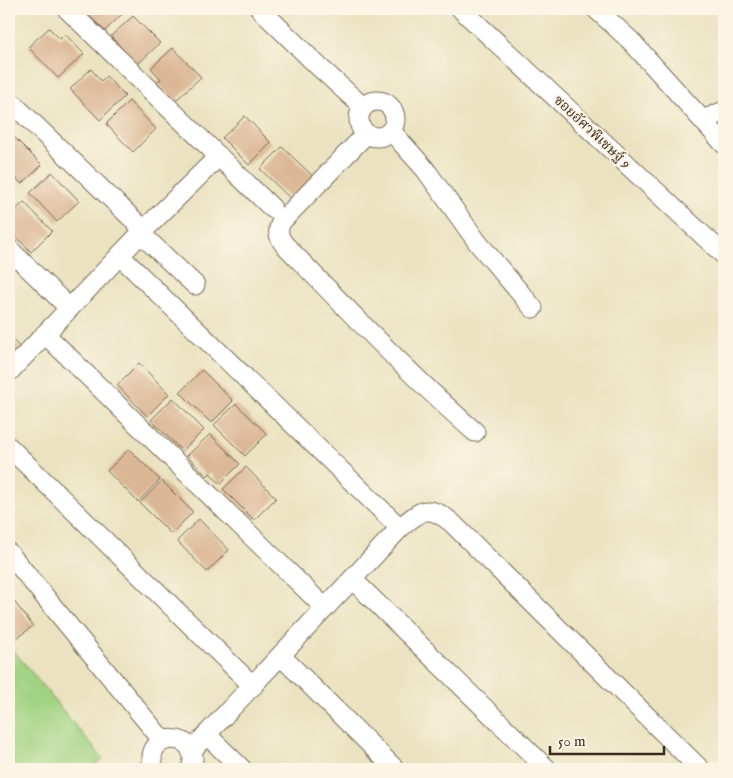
<svg xmlns="http://www.w3.org/2000/svg" width="733" height="778" font-family="'IM FELL English','Noto Serif Thai',serif">
<style>
.green{fill:#a1d382;stroke:#6e7e50}
.building{fill:#dbb796}
.lines{fill:none;stroke-linecap:round;stroke-linejoin:round}
.minor-casing{stroke:#786a57;stroke-width:21}
.minor{stroke:#fff;stroke-width:19}
.labels{text-anchor:middle;dominant-baseline:central;stroke-width:4;stroke-linejoin:round;paint-order:stroke}
.street-label{font-size:14px;fill:#3b2a1e;stroke:#fcf5e5}
</style>
<rect width="100%" height="100%" fill="#fcf5e5"/>
<filter id="ink" filterUnits="userSpaceOnUse"><feTurbulence type="fractalNoise" baseFrequency=".02" numOctaves="2"/><feDisplacementMap in="SourceGraphic" scale="10" xChannelSelector="R" yChannelSelector="G"/><feConvolveMatrix kernelMatrix="1 2 1 2 8 2 1 2 1" color-interpolation-filters="sRGB"/></filter>
<filter id="wash" filterUnits="userSpaceOnUse"><feTurbulence type="fractalNoise" baseFrequency=".0096" numOctaves="4" result="noise"/><feDisplacementMap in="SourceGraphic" scale="20" xChannelSelector="R" yChannelSelector="G"/><feGaussianBlur stdDeviation="1.12" result="paint"/><feColorMatrix in="noise" values="0 0 0 0 0 0 0 0 0 0 0 0 0 0 0 0 0 1.4 0 .05"/><feComposite in="paint" operator="in"/></filter>
<g filter="url(#wash)">
<rect width="100%" height="100%" fill="#eae2c0"/>
<!-- green -->
<path class="green" d="M9,645L103,759L88,769H9Z"/>
<g id="blocks">
<!-- building -->
<g class="building">
<path d="M82,9H125L126,10L105,31Z"/>
<path d="M133,16L160,43L137,65L111,36Z"/>
<path d="M49,28L60,39L65,34L84,54L58,78L28,47Z"/>
<path d="M173,48L201,77L175,101L157,82L161,79L151,68Z"/>
<path d="M91,69L101,81L106,76L125,96L100,120L70,89Z"/>
<path d="M129,101L156,129L133,152L106,124Z"/>
<path d="M245,116L271,143L249,165L222,138Z"/>
<path d="M14,137L42,165L22,184L9,172V141Z"/>
<path d="M282,147L318,181L296,204L260,169Z"/>
<path d="M52,172L79,201L57,222L30,193Z"/>
<path d="M24,202L52,231L31,252L9,229V216Z"/>
<path d="M9,336L22,350L9,363Z"/>
<path d="M139,363L169,394L147,416L117,385Z"/>
<path d="M202,370L233,401L211,423L180,392Z"/>
<path d="M173,398L204,430L182,451L151,420Z"/>
<path d="M236,404L267,434L245,456L214,425Z"/>
<path d="M210,434L240,464L220,484L210,473L207,476L187,456Z"/>
<path d="M129,449L160,480L138,502L107,471Z"/>
<path d="M246,467L276,498L254,520L223,489Z"/>
<path d="M162,481L193,512L171,534L140,503Z"/>
<path d="M199,519L229,550L207,572L177,541Z"/>
<path d="M9,595L33,626L9,644Z"/>
</g>
</g>
</g>
<g filter="url(#ink)">
<use href="#blocks" fill-opacity="0" stroke="#786a57" stroke-width="1"/>
<g class="lines">
<!-- minor casing -->
<g class="minor-casing">
<g id="minor">
<path d="M67,9L272,208"/>
<path d="M260,9L317,65L363,107"/>
<path d="M461,9L724,255"/>
<path d="M596,9L631,41L724,144"/>
<path d="M9,100L144,230"/>
<circle cx="377" cy="119" r="18"/>
<path d="M703,120L724,111"/>
<path d="M391,131L425,169L478,243L533,308"/>
<path d="M366,134L281,222C277,231 278,236 284,244C346,308 408,373 475,432"/>
<path d="M141,234L195,285"/>
<path d="M9,249L69,308"/>
<path d="M120,256L400,528"/>
<path d="M45,334L325,608"/>
<path d="M9,372L144,230L219,156"/>
<path d="M9,447L253,686"/>
<path d="M9,553L163,741"/>
<path d="M353,580L547,769"/>
<path d="M281,656L395,769"/>
<path d="M207,735L242,769"/>
<path d="M191,751L400,528C421,510 428,503 452,523L700,769"/>
<path d="M154,769C140,729 205,730 191,769"/>
</g>
</g>
<!-- minor -->
<use href="#minor" class="minor"/>
</g>
</g>
<g class="labels">
<!-- street labels -->
<g class="street-label">
<text transform="translate(592 132) rotate(43)">ซอยอัศวพิเชษฐ์ 9</text>
</g>
</g>
<!-- margin -->
<rect width="733" height="778" fill="none" stroke="#fcf5e5" stroke-width="30"/>
<!-- scale -->
<path d="M550 746v8h114v-8" fill="none" stroke="#3b2a1e" stroke-width="2.5"/>
<text x="558" y="746" font-size="15" fill="#3b2a1e" stroke="#fcf5e5" stroke-width="4" paint-order="stroke">50 m</text>
</svg>
